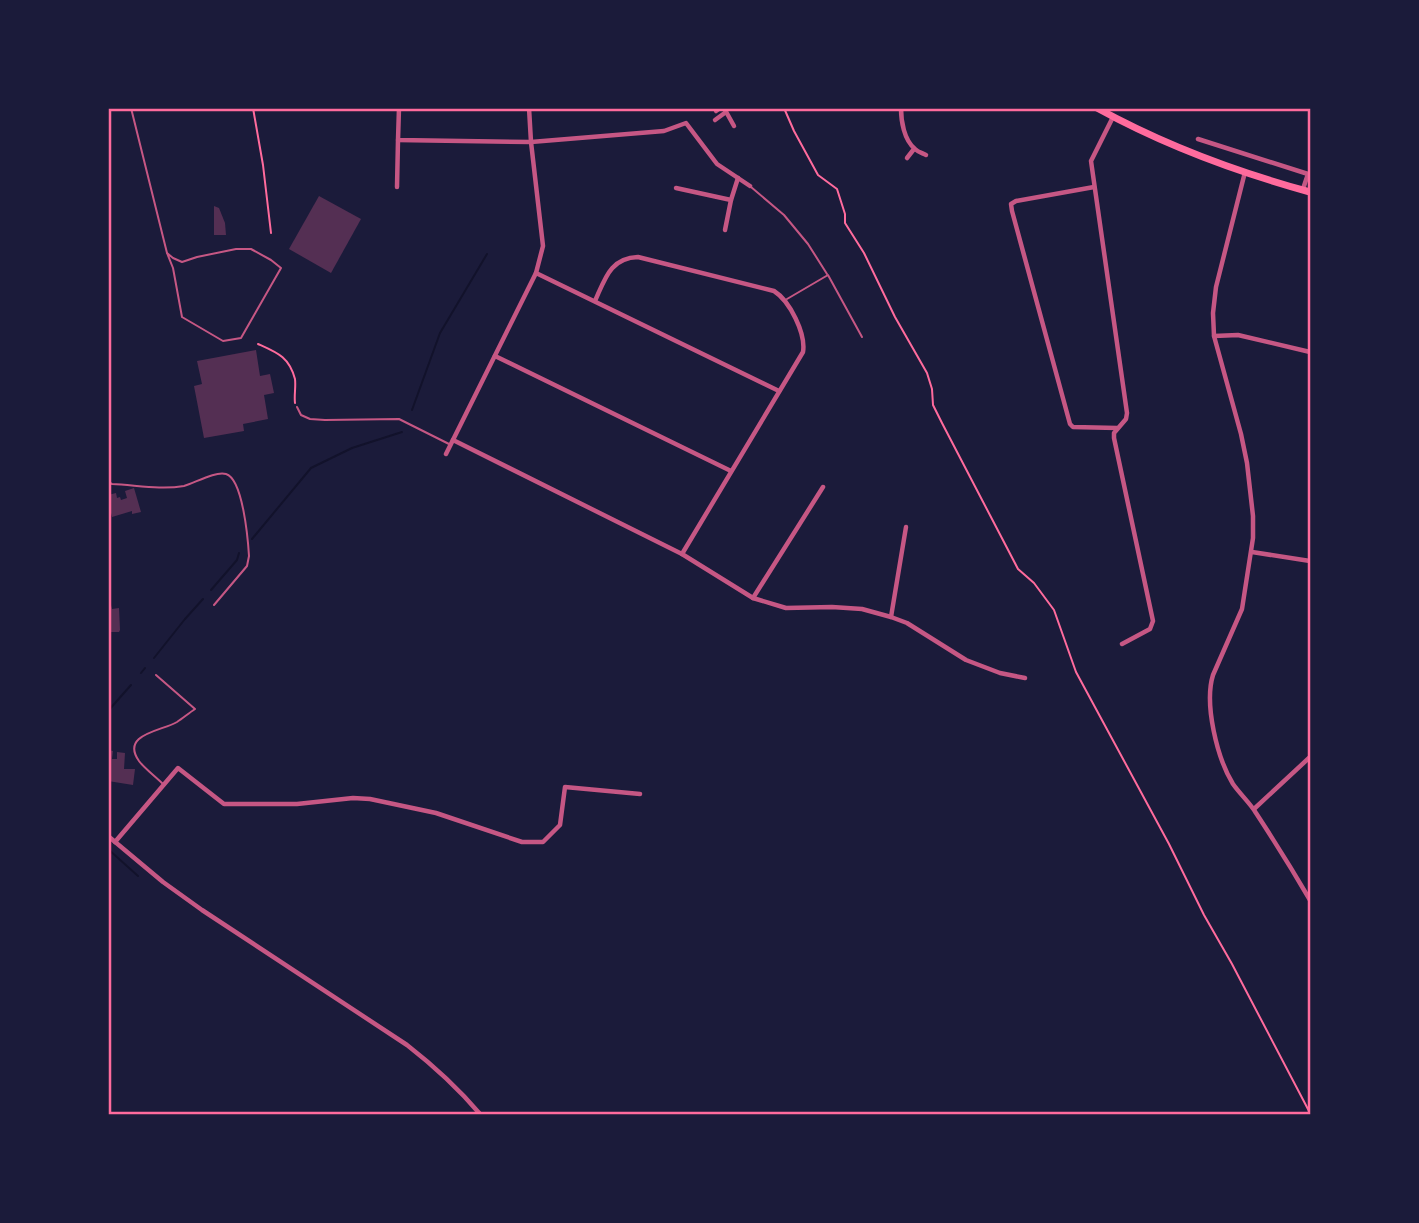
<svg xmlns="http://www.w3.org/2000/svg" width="1419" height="1223" font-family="'Varela Round',sans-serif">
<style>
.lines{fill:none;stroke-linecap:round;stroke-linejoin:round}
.stream{stroke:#12122b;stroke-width:2}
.building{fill:#542f53}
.path{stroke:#ff6b9d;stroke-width:2}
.service{stroke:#c65784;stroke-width:2}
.minor{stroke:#c65784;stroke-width:4.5}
.trunk{stroke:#ff6b9d;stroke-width:7}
.neatline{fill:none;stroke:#ff6b9d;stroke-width:2.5}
</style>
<rect width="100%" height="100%" fill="#1b1b3a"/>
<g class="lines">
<!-- stream -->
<g class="stream">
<path d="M412,410L440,333L487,254"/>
<path d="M252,539L311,468L352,448L402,432"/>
<path d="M211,590L237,560L239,553"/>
<path d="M154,658L185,619L203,599"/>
<path d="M141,673L145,668"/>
<path d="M108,711L131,685"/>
<path d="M108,849L138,876"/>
</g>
</g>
<!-- building -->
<g class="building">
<path d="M319,196L361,219L331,273L289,249Z"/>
<path d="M214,206L219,208L225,223L226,235H214Z"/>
<path d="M256,350L260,376L270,374L274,393L264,395L268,419L243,424L244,431L204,438L194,386L202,384L197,361Z"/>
<path d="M134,488L141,512L132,514V511L112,517L111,513L108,514V495L116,493L117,498L120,497L121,500L127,498L125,491Z"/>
<path d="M108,605H111L112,609L119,608L120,630L119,632H108Z"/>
<path d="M108,750L113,751L112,759H117V752L125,753L124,769H135L133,785L108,781Z"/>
</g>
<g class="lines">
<!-- path -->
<g class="path">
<path d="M253,108L263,165L271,233"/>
<path d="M784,108L794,131L818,175L837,189L845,214V223L864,253L895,317L927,373L932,389L933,405L942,423L1018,569L1034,583L1054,610L1076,672L1169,844L1204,915L1232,964L1310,1113"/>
<path d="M258,344C278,353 289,357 295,379C296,387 294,395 295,403"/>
</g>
<!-- service -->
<g class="service">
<path d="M131,108L167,253"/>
<path d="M751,187L784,215L808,244L827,274"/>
<path d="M236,249H251L271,260L281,268L241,338L223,341L182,317L173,268L167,253L173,258L182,262L197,257Z"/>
<path d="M787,299L828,275L862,337"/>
<path d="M297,407L301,415L310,419L325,420L399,419L449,444"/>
<path d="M108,482L112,484C136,485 160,490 184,486C195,483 215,471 226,474C243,479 248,540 249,556L247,566L214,605"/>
<path d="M156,675L195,709C189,713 183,718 177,722C162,731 120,734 139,761C145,769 155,776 163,784"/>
</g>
<!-- minor -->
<g class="minor">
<path d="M399,108L398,140L531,142L664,131L686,123L717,164L750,186"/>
<path d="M724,108L734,126"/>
<path d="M901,108C901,121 904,140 915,149C918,152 922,153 926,155"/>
<path d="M716,111L720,108"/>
<path d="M1113,117L1091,161L1127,413L1126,419L1114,433V438L1153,621L1150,629L1122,644"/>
<path d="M715,120L726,112"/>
<path d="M1198,139L1308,174"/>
<path d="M907,158L914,149"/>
<path d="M1245,172L1216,287L1213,313L1214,336L1241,434L1247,463L1253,516V538L1242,609L1213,675C1204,704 1217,758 1233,784C1240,794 1250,803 1256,813C1275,842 1293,871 1310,900"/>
<path d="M397,187L398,140"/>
<path d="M1094,187L1016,201L1011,204L1012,211L1070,424L1073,427L1117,428"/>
<path d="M676,188L731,200"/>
<path d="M1303,189L1308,174H1310"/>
<path d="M725,230L731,200L738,178"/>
<path d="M536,273L779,391"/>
<path d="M595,301C605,279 610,258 638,257L774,291C790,301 806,334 803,352L682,554"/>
<path d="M1214,336L1238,335L1310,352"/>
<path d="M495,356L731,471"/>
<path d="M453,440L682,554L753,598L786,608L832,607L862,609L891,617L907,623L966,660L1000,673L1025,678"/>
<path d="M446,454L536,273L543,246L531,142L529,108"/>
<path d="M1252,552L1310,561"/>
<path d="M753,598L823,487"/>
<path d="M891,617L906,527"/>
<path d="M1254,809L1310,757"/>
<path d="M108,836L163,882L202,910L407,1045C434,1066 458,1088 480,1114"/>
<path d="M115,842L178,768L224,804H297L353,798L370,799L436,813L522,842H543L560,825L565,787L640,794"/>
</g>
<!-- trunk -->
<path class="trunk" d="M1097,108C1164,145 1237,172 1310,192"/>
</g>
<!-- border -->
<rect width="1419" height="1223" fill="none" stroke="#1b1b3a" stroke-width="220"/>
<rect x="110" y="110" width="1199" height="1003" class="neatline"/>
</svg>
